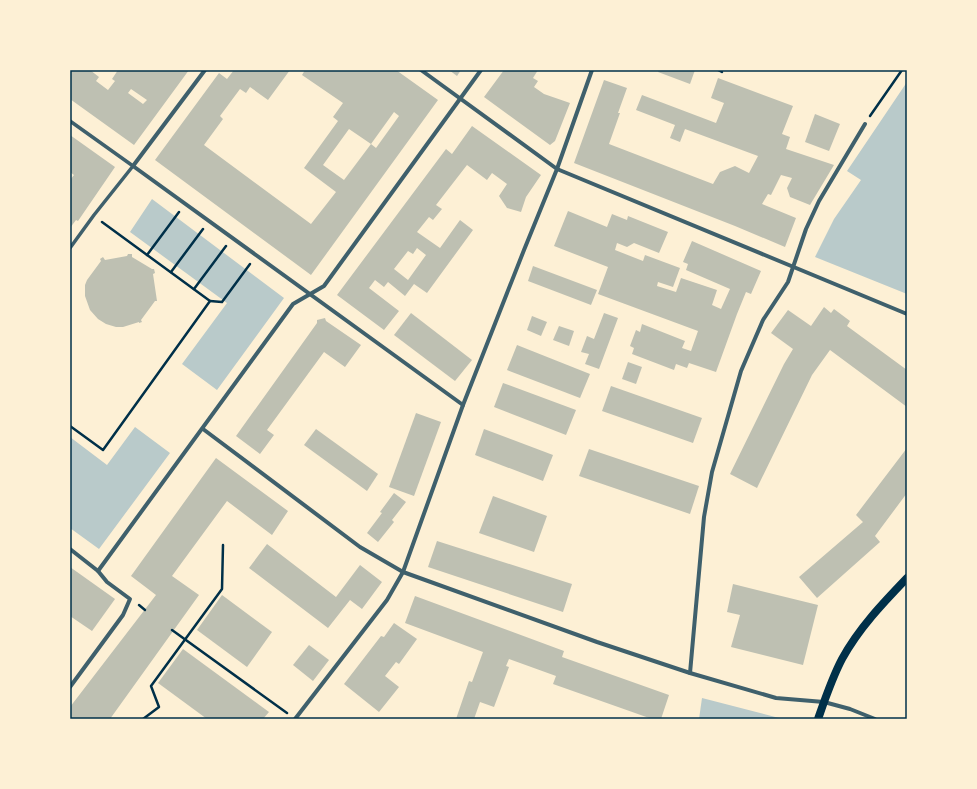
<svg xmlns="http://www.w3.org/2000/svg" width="977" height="789" font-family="Lora,serif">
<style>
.green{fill:#b9caca}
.building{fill:#bec0b2;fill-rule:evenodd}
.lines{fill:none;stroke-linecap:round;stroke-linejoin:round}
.path{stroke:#003049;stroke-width:2.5}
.pedestrian{stroke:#3f606c;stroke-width:3.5}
.minor{stroke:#3f606c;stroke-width:4}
.secondary{stroke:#003049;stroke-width:8}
.neatline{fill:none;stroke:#003049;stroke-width:1.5}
</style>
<rect width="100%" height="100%" fill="#fdf0d5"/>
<!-- green -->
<g class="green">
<path d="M907,82V294L815,257L834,219L861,180L847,171Z"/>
<path d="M152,199L284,298L217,390L182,364L227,303L130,232Z"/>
<path d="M135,427L170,453L99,549L70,528V437L107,465Z"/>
<path d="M702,698L779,718L778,719H699Z"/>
</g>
<!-- building -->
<g class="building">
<path d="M70,70H90L99,77L96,81L108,90L115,81L112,79L118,70H189L134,145L70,99ZM131,89L147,100L143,104L128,93Z"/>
<path d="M234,70H290L268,100L250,87L246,93L240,89L220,116L223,119L204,145L311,224L336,192L304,168L338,121L333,117L343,103L302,75L305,70H396L438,100L311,275L155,160L219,73L227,79ZM394,112L399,116L376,148L371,144ZM349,129L371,144L344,180L323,165Z"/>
<path d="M449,70H461L457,76Z"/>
<path d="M504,70H538L533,78L538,81L534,87L544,94L570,103L555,141L550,145L484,97Z"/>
<path d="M659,70H695L690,84L658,72Z"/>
<path d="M718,78L793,106L782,134L790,137L786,149L834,165L810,205L790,197L787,188L792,178L781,175L771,195L768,194L762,204L796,218L785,247L735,226L574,163L604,80L627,88L618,113H620L609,144L713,184L720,172L735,166L749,173L758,156L685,129L680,142L670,138L675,125L636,110L642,95L716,123L724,103L711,98Z"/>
<path d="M815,114L840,124L829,151L805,142Z"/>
<path d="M472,126L541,175L526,197L521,212L507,208L499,196L507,184L492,173L487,180L467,165L436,205L442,209L433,220L429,217L417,232L440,248L460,220L473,230L427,293L414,284L405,296L388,282L384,287L375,280L369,288L399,311L384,330L337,295L446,149L452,154ZM417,248L426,255L408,280L394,269L408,251L413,254Z"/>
<path d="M70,135L115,167L78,221L76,220L70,228V180L74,175L70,172Z"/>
<path d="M568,211L607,227L612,214L627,220L628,216L668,232L659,253L634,243L627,247L617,243L615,250L643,261L645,255L680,268L673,287L658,282L657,286L676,292L681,278L717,290L712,305L721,309L730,289L686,270L688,264L683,262L692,241L761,271L751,294L746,292L737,314L716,372L689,363L687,368L676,364L674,370L632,354L634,348L630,346L636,330L640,332L642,324L685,341L682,348L691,351L698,331L598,294L608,267L554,246Z"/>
<path d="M128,254H132V257L152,269H154L155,273L153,274L157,301H155L141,320L142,322L139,323V322L123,327H116L106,324L98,319L90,310L85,296V285L87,280L101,261L100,259L103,257L105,260L127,256Z"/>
<path d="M533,266L597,290L591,305L528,281Z"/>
<path d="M824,307L831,313L834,309L850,321L847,326L907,370V407L830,350L812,375L757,488L730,474L784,364L793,349L771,333L788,310L811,326Z"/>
<path d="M411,313L472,360L455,381L394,335Z"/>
<path d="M604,313L618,318L599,369L585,364L589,354L581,352L587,336L594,339Z"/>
<path d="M532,316L547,322L541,336L527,330Z"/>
<path d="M325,318L326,321L361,345L345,367L324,352L267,430L274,435L260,454L236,436L317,323V320Z"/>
<path d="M559,326L574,331L569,346L553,340Z"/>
<path d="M517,345L590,374L580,398L507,370Z"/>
<path d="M628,362L642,367L636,384L622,379Z"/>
<path d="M503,383L576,410L566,435L494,407Z"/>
<path d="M611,386L702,418L693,443L602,411Z"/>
<path d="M416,413L441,422L414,496L389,487Z"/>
<path d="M316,429L378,474L367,491L304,445Z"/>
<path d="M484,429L553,455L543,481L475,455Z"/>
<path d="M907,448V493L875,536L880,542L817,598L799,577L863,522L856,515Z"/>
<path d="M589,449L699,486L690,514L579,476Z"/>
<path d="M216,458L288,511L272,535L227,501L172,576L199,595L110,719H70V707L156,595L131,576Z"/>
<path d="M394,493L406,502L392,520L394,522L378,542L367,533L382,513L380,512Z"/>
<path d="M493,496L547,516L534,552L479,533Z"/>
<path d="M437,541L572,584L563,612L428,567Z"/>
<path d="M267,544L336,597L360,565L382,582L362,609L350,600L328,628L249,568Z"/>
<path d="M70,567L115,599L92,631L70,616Z"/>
<path d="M733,584L818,605L803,665L731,647L740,615L727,612Z"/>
<path d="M222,595L272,632L247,667L197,630Z"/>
<path d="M415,596L564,651L562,657L669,695L661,719H652L553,684L556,676L509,659L506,666L509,667L494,707L480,702L474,719H456L469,681L472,682L483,652L405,623Z"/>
<path d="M394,623L417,639L399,664L396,662L385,676L399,687L379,712L344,684L381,636L384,637Z"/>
<path d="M309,645L329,660L313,681L293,665Z"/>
<path d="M183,649L269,712L263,719H207L158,683Z"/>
</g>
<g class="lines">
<!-- path -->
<g class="path">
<path d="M718,70L722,72"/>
<path d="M870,116L902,70"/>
<path d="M147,255L179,212"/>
<path d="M171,272L203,229"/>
<path d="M194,289L226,246"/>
<path d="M210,301L222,302L250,264"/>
<path d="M70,426L103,450L210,301L102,222"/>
<path d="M139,605L145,610"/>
<path d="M172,630L287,713"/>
<path d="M143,719L159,707L151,686L222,589L223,545"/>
</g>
<!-- pedestrian -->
<path class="pedestrian" d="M70,121L133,166L94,215L70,248"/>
<!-- minor -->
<g class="minor">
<path d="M205,70L133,166L463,405"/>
<path d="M421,70L557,169L907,314"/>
<path d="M203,429L360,547L403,572L597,642L690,673L776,698L824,702L850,709L875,719"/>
<path d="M70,549L98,571L107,582L130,599L123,615L70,687"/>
<path d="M98,571L293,304L324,286L481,70"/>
<path d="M690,673L704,517L712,472L741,371L763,320L788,282L806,229L819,201L865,124"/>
<path d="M295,719L387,600L403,572L463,405L524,250L557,169L592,70"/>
</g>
<!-- secondary -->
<path class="secondary" d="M818,719C825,699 832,678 842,659C859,628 883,603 907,578"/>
</g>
<!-- border -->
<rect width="977" height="789" fill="none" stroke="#fdf0d5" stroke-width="142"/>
<rect x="71" y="71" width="835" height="647" class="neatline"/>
</svg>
